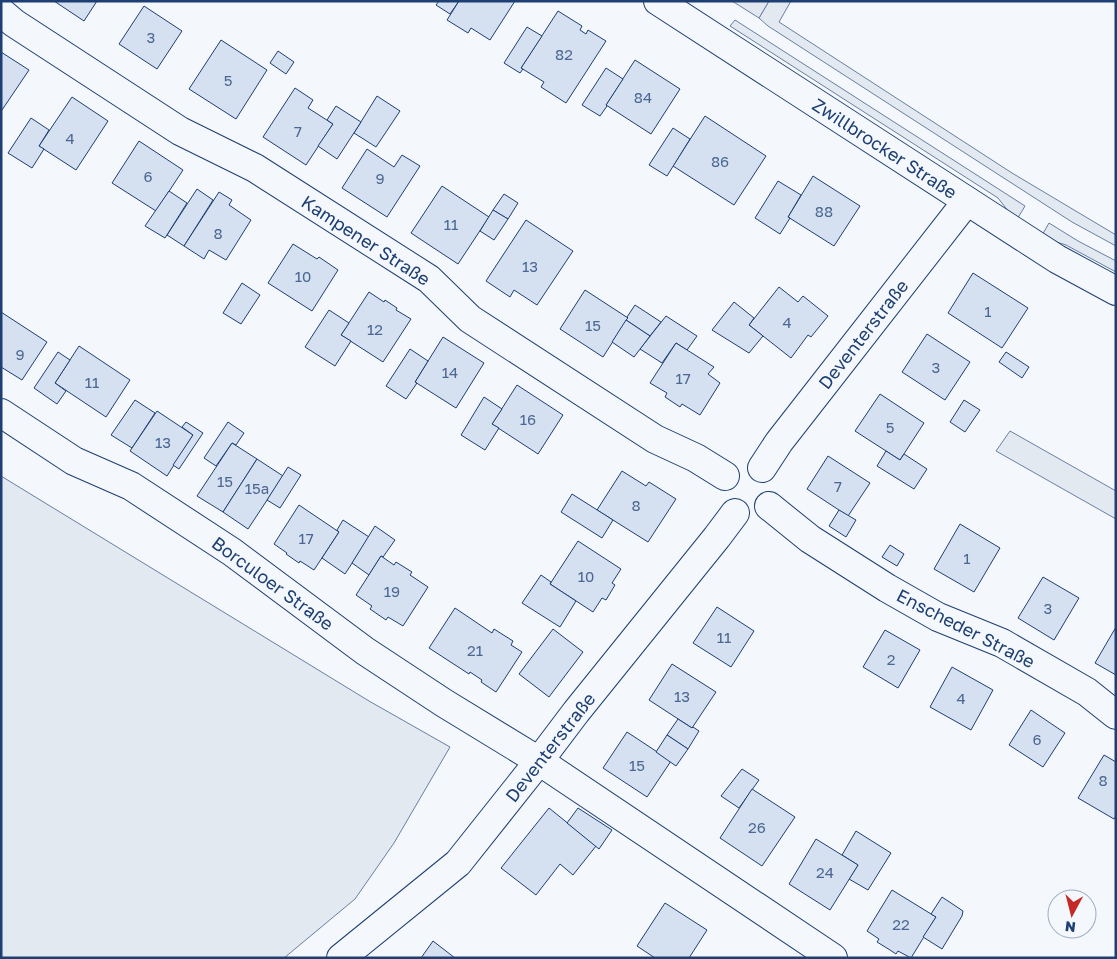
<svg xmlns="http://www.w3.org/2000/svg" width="1117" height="959" font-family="'Golos Text',sans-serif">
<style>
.green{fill:#e3e9f0;stroke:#687fa3}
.parking{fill:#e3e8f0;stroke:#687fa3}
.building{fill:#d5e0f0;stroke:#1d3f73}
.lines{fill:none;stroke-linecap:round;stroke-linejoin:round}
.minor-casing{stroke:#1d3f73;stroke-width:30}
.minor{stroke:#f4f7fb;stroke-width:28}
.labels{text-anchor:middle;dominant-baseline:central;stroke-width:4;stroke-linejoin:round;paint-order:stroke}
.number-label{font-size:15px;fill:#4b6792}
.street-label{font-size:18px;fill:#1d3f73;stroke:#f4f7fb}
</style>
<rect width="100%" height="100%" fill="#f4f7fb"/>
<!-- green -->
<g class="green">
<path d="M769,1H791L779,22L1012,173L1116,235V246L1072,222L768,26L759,18Z"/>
<path d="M735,20L1025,206L1016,221L998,198L730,26Z"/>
<path d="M1049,223L1078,241L1116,261V272L1066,245L1041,237Z"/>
<path d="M1010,431L1116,491V519L996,451Z"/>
<path d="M1,476L369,701L450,747L394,843L355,899L284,958H1Z"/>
</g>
<!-- parking -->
<path class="parking" d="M732,1H769L759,18Z"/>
<!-- building -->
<g class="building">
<path d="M54,1H97L84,21Z"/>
<path d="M439,1H459L450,14L436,5Z"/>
<path d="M459,1H515L490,40L471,28L468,33L447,20Z"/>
<path d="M144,6L182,31L157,69L119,44Z"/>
<path d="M558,11L582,26L580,30L586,34L588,30L606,41L566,103L541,87L544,82L521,68Z"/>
<path d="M527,27L542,36L521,68L523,69L520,73L504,63Z"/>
<path d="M221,40L267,70L236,119L189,89Z"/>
<path d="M278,51L294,62L286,74L270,63Z"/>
<path d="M1,52L29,70L2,110H1Z"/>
<path d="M635,60L680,89L651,134L606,105Z"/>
<path d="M606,68L623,79L606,105L607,106L600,116L582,105Z"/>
<path d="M295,88L313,100L308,108L333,124L306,165L263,137Z"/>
<path d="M377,96L400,111L376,147L354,133Z"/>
<path d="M72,97L108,121L76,170L39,146Z"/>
<path d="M336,106L361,122L337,159L318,146L333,124L327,120Z"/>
<path d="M705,116L766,156L734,205L673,166Z"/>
<path d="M31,118L49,130L39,146L44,149L32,168L8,153Z"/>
<path d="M673,128L690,139L667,176L649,165Z"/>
<path d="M139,141L183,170L156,211L112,183Z"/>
<path d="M367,149L394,167L402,155L420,166L387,217L342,188Z"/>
<path d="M813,176L860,206L834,246L788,217Z"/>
<path d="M778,181L801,195L788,217L790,218L780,234L755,218Z"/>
<path d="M442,186L489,217L458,264L411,233Z"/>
<path d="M197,189L213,200L184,246L167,235Z"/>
<path d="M169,191L187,203L165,238L145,226Z"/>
<path d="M219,192L232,200L229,205L251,220L226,260L209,250L204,259L184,246Z"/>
<path d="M504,194L518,203L508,219L493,210Z"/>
<path d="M493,210L508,219L494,240L480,231Z"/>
<path d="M526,220L573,251L537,305L514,290L510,297L486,281Z"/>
<path d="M293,244L317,259L319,257L338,270L312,311L268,283Z"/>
<path d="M973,273L1028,308L1002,348L948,313Z"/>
<path d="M242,283L260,295L241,324L223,313Z"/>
<path d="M779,287L798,302L803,296L828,316L811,337L808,335L791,358L749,325Z"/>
<path d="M585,290L628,318L603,357L560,329Z"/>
<path d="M369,292L384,302L385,300L397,308L396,310L411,319L383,362L341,335Z"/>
<path d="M734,302L754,318L749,325L763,336L749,353L712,330Z"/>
<path d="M635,305L661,322L650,336L626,320L628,318L627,317Z"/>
<path d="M329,310L349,323L341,335L351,341L335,366L305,347Z"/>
<path d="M1,312L47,342L22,380L1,367Z"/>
<path d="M666,316L697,336L687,350L676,343L662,363L640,349Z"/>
<path d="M626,320L650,336L634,357L612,342Z"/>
<path d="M927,334L970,362L945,400L902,372Z"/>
<path d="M443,337L484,363L456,408L415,382Z"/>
<path d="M676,343L714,367L708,374L720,383L700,415L682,404L680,407L665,397L667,393L650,383Z"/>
<path d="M79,346L130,380L106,417L55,383Z"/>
<path d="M410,349L428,361L415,382L417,383L406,399L386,386Z"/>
<path d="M58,352L70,360L55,383L66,391L57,404L34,388Z"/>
<path d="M1006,352L1029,367L1022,378L999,362Z"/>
<path d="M517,385L563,415L538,454L492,424Z"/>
<path d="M880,394L924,423L900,460L855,431Z"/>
<path d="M484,397L502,409L492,424L499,428L485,450L461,435Z"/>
<path d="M135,400L155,413L132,448L111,435Z"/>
<path d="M964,400L980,410L965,432L950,422Z"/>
<path d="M157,411L193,435L167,476L130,451Z"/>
<path d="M186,422L203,433L179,469L173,465L193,435L182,427Z"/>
<path d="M228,422L244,433L236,445L232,443L216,466L204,458Z"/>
<path d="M232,443L257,459L223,512L197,496Z"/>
<path d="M886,451L900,460L904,454L927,469L914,489L877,466Z"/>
<path d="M828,456L870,483L848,516L807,489Z"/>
<path d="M257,459L283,476L248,529L223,512Z"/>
<path d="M288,467L301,475L280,508L267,500Z"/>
<path d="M622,471L646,486L649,482L676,499L648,542L597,510Z"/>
<path d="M572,494L613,520L602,538L561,512Z"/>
<path d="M299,505L339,532L314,570L300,561L299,563L286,554L287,553L274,544Z"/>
<path d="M839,510L856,520L846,537L829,526Z"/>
<path d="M343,520L369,537L345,574L322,558L339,532L337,530Z"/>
<path d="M960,524L1000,548L974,592L934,569Z"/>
<path d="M375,526L395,540L383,557L381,556L369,575L352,563Z"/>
<path d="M578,541L621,569L612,583L615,585L606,600L602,598L593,612L550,584Z"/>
<path d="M890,545L904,554L897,566L882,557Z"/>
<path d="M381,556L394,565L396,562L412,572L410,575L428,587L403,626L388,617L386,620L370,609L372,606L356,595Z"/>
<path d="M541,575L551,582L550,584L576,601L560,627L522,603Z"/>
<path d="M1043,577L1079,598L1054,640L1018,618Z"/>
<path d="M717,607L754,631L731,667L693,643Z"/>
<path d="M455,608L492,633L494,629L513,641L511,645L522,652L496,692L481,682L482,680L470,672L469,674L429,648Z"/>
<path d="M1116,627V675L1095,663Z"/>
<path d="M553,629L583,652L549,697L519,674Z"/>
<path d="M885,630L920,650L898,688L863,667Z"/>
<path d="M672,664L716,692L692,728L649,700Z"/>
<path d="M952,667L993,690L971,730L930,707Z"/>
<path d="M1031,710L1065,733L1043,767L1009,745Z"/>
<path d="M678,719L692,728L693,727L699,731L688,749L667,735Z"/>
<path d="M627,732L671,761L647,797L603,768Z"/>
<path d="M667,735L688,749L676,766L656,752Z"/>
<path d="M1104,755L1116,762V816L1114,819L1078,798Z"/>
<path d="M742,769L759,780L739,808L721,796Z"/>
<path d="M752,789L795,817L762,866L720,838Z"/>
<path d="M549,808L596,846L573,875L560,864L536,895L501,868Z"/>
<path d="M578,808L612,830L599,849L567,823Z"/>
<path d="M856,831L891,853L868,890L849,879L858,865L842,855Z"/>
<path d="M816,839L858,865L830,910L789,884Z"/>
<path d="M892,890L936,917L911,958L898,951L896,954L890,950L877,942L879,939L867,931Z"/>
<path d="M942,897L963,911L962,916L942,949L923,937L936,917L931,914Z"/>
<path d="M665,903L707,930L689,958H655L637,946Z"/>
<path d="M433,941L455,958H421Z"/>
</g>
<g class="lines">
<!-- minor casing -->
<g class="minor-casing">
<g id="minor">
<path d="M658,1L1057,259L1116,291"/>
<path d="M1,12L14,23L180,131L255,168L429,279L470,319L655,439L696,458L725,476"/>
<path d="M1,413L74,461L131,486L232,552L365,651L444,703L539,761L833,958"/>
<path d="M762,468L779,442L967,201"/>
<path d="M769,506L810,539L887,588L938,617L1002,643L1087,692L1116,715"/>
<path d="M341,958L458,863L539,761L576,712L717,537L735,513"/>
</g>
</g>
<!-- minor -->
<use href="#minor" class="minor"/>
</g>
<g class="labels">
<!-- number labels -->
<g class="number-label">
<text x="151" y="37">3</text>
<text x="564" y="54">82</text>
<text x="228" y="80">5</text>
<text x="643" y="97">84</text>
<text x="298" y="131">7</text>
<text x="70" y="138">4</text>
<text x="720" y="161">86</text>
<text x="148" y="176">6</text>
<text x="380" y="178">9</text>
<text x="824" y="211">88</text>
<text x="451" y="224">11</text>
<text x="218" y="233">8</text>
<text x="530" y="266">13</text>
<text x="303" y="276">10</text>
<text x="988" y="311">1</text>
<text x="787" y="322">4</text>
<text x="593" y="325">15</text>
<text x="375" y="329">12</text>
<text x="20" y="354">9</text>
<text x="936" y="367">3</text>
<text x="450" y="372">14</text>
<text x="683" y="378">17</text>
<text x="92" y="382">11</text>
<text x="528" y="419">16</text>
<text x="890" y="427">5</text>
<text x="163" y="442">13</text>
<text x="225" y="481">15</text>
<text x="838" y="486">7</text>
<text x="257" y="488">15a</text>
<text x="636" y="505">8</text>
<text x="306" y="538">17</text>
<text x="967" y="558">1</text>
<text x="586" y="576">10</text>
<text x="392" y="591">19</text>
<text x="1048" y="608">3</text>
<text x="724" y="637">11</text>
<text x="475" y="650">21</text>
<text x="891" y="659">2</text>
<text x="682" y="696">13</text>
<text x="961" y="698">4</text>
<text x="1037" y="739">6</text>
<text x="637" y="765">15</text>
<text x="1103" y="780">8</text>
<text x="757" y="827">26</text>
<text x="825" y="872">24</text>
<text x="901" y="924">22</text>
</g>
<!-- street labels -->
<g class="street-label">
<text transform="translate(885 148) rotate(33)">Zwillbrocker Straße</text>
<text transform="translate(366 240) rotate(33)">Kampener Straße</text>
<text transform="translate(863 334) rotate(-52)">Deventerstraße</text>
<text transform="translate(273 583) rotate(36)">Borculoer Straße</text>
<text transform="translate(966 628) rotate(27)">Enscheder Straße</text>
<text transform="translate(550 747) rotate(-52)">Deventerstraße</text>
</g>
</g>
<!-- border -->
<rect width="1117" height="959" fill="none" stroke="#1d3f73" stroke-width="5"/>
<!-- north arrow -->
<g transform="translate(1072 914) rotate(187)"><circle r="24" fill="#f4f7fb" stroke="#9eadc5"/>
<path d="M0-4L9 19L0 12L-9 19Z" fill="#c62828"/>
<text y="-8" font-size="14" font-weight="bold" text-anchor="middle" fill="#1d3f73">N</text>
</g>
</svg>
